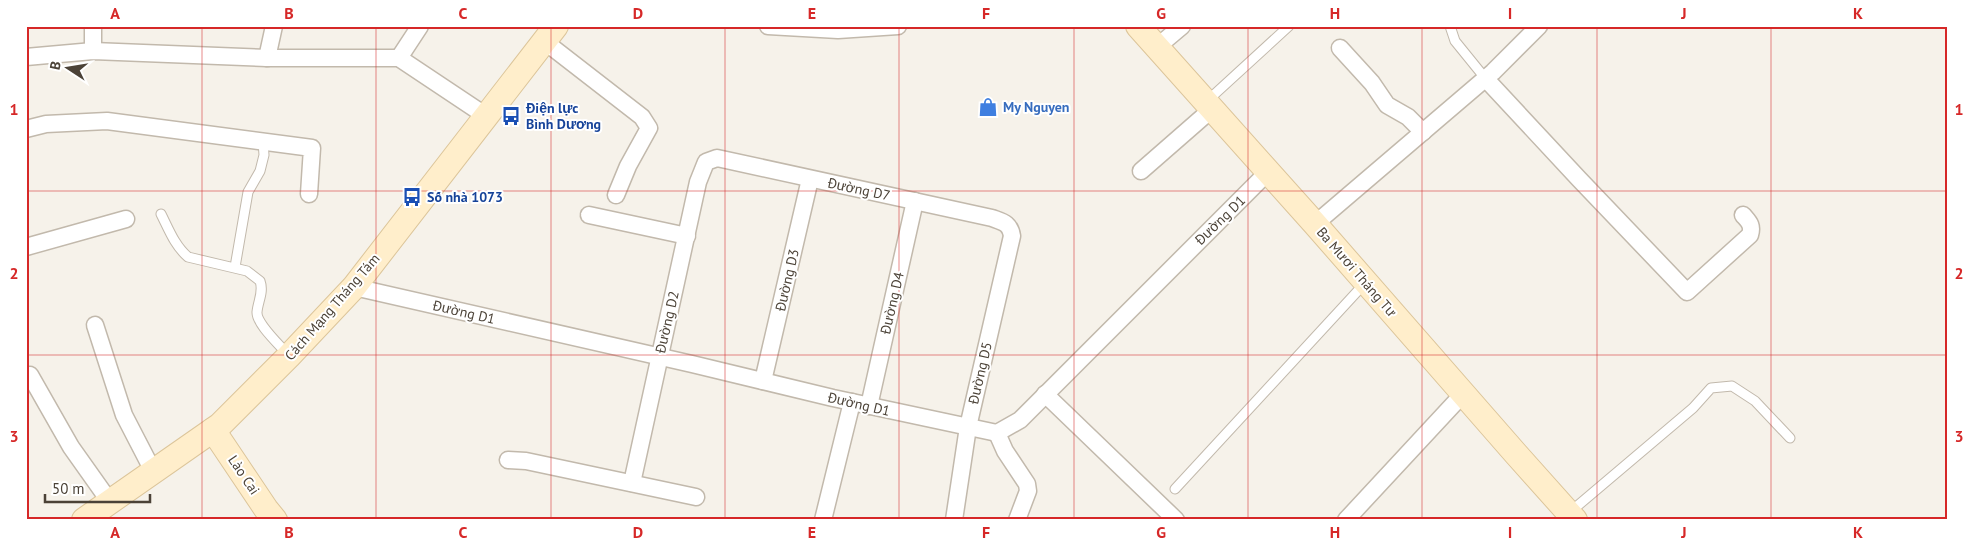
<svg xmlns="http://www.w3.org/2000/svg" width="1973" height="546" font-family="'PT Sans',sans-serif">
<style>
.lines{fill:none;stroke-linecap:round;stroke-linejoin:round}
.lane-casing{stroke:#c2b9ac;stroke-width:11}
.street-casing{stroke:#c2b9ac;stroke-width:19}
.secondary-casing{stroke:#dcc59a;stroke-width:26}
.lane{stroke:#fff;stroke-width:9}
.street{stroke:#fff;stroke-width:16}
.secondary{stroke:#ffeecb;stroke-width:24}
.grid{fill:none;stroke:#d62828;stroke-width:1;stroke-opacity:0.55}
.labels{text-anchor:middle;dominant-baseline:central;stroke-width:4;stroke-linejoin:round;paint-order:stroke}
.shop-label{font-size:14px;font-weight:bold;fill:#366cbe;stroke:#fff;text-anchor:start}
.transit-label{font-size:14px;font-weight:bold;fill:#164399;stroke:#fff;text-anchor:start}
.street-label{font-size:14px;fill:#4b4237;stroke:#fff}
.neatline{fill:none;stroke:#d62828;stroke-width:2}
.grid-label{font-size:16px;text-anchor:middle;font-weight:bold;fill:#d62828}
</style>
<rect width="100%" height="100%" fill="#f6f2ea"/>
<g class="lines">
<!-- lane casing -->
<g class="lane-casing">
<g id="lane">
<path d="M1450,26L1455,41L1485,78"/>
<path d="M1206,102L1289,26"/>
<path d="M161,214C169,230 175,246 188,257L247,271L260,281C264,292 258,301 257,312C256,324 281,346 289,356"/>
<path d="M235,267L248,192L260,171L264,155L263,142"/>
<path d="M1175,489L1366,282"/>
<path d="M1569,513L1693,408L1711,388L1732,386L1755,401L1790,438"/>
</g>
</g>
<!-- street casing -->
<g class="street-casing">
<g id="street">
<path d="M768,26L838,30L898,26"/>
<path d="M544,41L642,117L649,128L628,166L616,195"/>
<path d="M1157,47L1182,26"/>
<path d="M1340,48L1372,83L1387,105L1408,117L1423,132"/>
<path d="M93,51V26"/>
<path d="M26,57L93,51L267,58H399L486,116"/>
<path d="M267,58L274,26"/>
<path d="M399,58L420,26"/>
<path d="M1485,78L1579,179L1687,292L1750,235C1753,225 1749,222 1743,215"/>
<path d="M26,129L46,124L107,121L312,148L309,194"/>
<path d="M1141,171L1212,109"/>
<path d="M589,215L687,236"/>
<path d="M1315,224L1493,72L1539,26"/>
<path d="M26,247L126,219"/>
<path d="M354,287L692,364L833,398L997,433L1020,420L1268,172"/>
<path d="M95,325L124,415L154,473"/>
<path d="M30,375L71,447L110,502"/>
<path d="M763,381L810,179"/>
<path d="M1045,394L1176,520"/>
<path d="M869,406L915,201"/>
<path d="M997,433L1005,451L1027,484L1028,491L1017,520"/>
<path d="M508,460L526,461L696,497"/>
<path d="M632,483L698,182L706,162L717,158L992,218C1003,222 1010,223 1012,236L968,427L954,520"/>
<path d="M823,520L852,402"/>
<path d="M1346,520L1463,394"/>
</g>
</g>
<!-- secondary casing -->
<g class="secondary-casing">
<g id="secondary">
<path d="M1138,26L1315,224L1516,454L1575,520"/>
<path d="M213,430L266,509L275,520"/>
<path d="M84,520L220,425L289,356L354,287L556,26"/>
</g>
</g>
<!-- lane -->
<use href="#lane" class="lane"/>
<!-- street -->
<use href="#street" class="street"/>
<!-- secondary -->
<use href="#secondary" class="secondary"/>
</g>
<!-- grid -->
<path class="grid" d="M202,26V520M376,26V520M551,26V520M725,26V520M899,26V520M1074,26V520M1248,26V520M1422,26V520M1597,26V520M1771,26V520M26,191H1947M26,355H1947"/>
<!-- icons -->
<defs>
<g id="shop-bare" transform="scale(1.5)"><path d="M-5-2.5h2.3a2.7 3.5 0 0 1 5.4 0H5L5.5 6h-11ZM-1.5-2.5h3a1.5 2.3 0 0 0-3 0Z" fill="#3f7fe0" stroke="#fff" stroke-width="2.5" paint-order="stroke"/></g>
<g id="bus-bare" transform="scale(1.5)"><path d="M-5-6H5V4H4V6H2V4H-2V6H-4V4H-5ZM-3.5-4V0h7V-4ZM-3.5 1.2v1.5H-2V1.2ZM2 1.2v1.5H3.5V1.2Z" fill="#1a4fb4" stroke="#fff" stroke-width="2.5" paint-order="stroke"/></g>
</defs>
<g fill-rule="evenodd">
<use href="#shop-bare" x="988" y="107"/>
<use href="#bus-bare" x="511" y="116"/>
<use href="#bus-bare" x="412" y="197"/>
</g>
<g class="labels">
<!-- shop labels -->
<g class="shop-label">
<text x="1003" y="107">My Nguyen</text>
</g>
<!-- transit labels -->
<g class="transit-label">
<text x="526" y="108">Điện lực<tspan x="526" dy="16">Bình Dương</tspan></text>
<text x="427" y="197">Số nhà 1073</text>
</g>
<!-- street labels -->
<g class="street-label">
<text transform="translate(859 189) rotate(12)">Đường D7</text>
<text transform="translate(1220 220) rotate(-44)">Đường D1</text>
<text transform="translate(1357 272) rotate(49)">Ba Mươi Tháng Tư</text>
<text transform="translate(787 280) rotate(-77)">Đường D3</text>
<text transform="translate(892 303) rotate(-77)">Đường D4</text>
<text transform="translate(332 307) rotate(-49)">Cách Mạng Tháng Tám</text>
<text transform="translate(464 312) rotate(13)">Đường D1</text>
<text transform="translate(667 322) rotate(-77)">Đường D2</text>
<text transform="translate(980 373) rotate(-77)">Đường D5</text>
<text transform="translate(859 404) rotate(13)">Đường D1</text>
<text transform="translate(244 475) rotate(56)">Lào Cai</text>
</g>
</g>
<!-- border -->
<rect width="1973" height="546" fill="none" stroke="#ffffff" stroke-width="55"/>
<!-- north arrow -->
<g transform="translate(68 68) rotate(282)" stroke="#ffffff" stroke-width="4" paint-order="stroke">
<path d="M0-4L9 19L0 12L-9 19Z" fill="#4b4237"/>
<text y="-8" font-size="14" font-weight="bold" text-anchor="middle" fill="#4b4237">B</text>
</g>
<!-- scale -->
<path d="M45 494v8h105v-8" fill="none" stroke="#4b4237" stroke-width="2.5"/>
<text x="52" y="494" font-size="15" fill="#4b4237" stroke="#ffffff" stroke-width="4" paint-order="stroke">50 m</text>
<rect x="28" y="28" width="1918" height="490" class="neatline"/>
<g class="grid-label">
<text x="115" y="19">A</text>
<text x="289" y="19">B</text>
<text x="463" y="19">C</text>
<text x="638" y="19">D</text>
<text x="812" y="19">E</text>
<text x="986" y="19">F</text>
<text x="1161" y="19">G</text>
<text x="1335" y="19">H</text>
<text x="1510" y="19">I</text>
<text x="1684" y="19">J</text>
<text x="1858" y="19">K</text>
<text x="14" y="115">1</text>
<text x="1959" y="115">1</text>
<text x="14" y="279">2</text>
<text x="1959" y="279">2</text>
<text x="14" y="442">3</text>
<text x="1959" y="442">3</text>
<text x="115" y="538">A</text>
<text x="289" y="538">B</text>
<text x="463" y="538">C</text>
<text x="638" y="538">D</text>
<text x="812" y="538">E</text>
<text x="986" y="538">F</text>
<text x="1161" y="538">G</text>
<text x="1335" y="538">H</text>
<text x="1510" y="538">I</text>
<text x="1684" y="538">J</text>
<text x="1858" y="538">K</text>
</g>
</svg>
